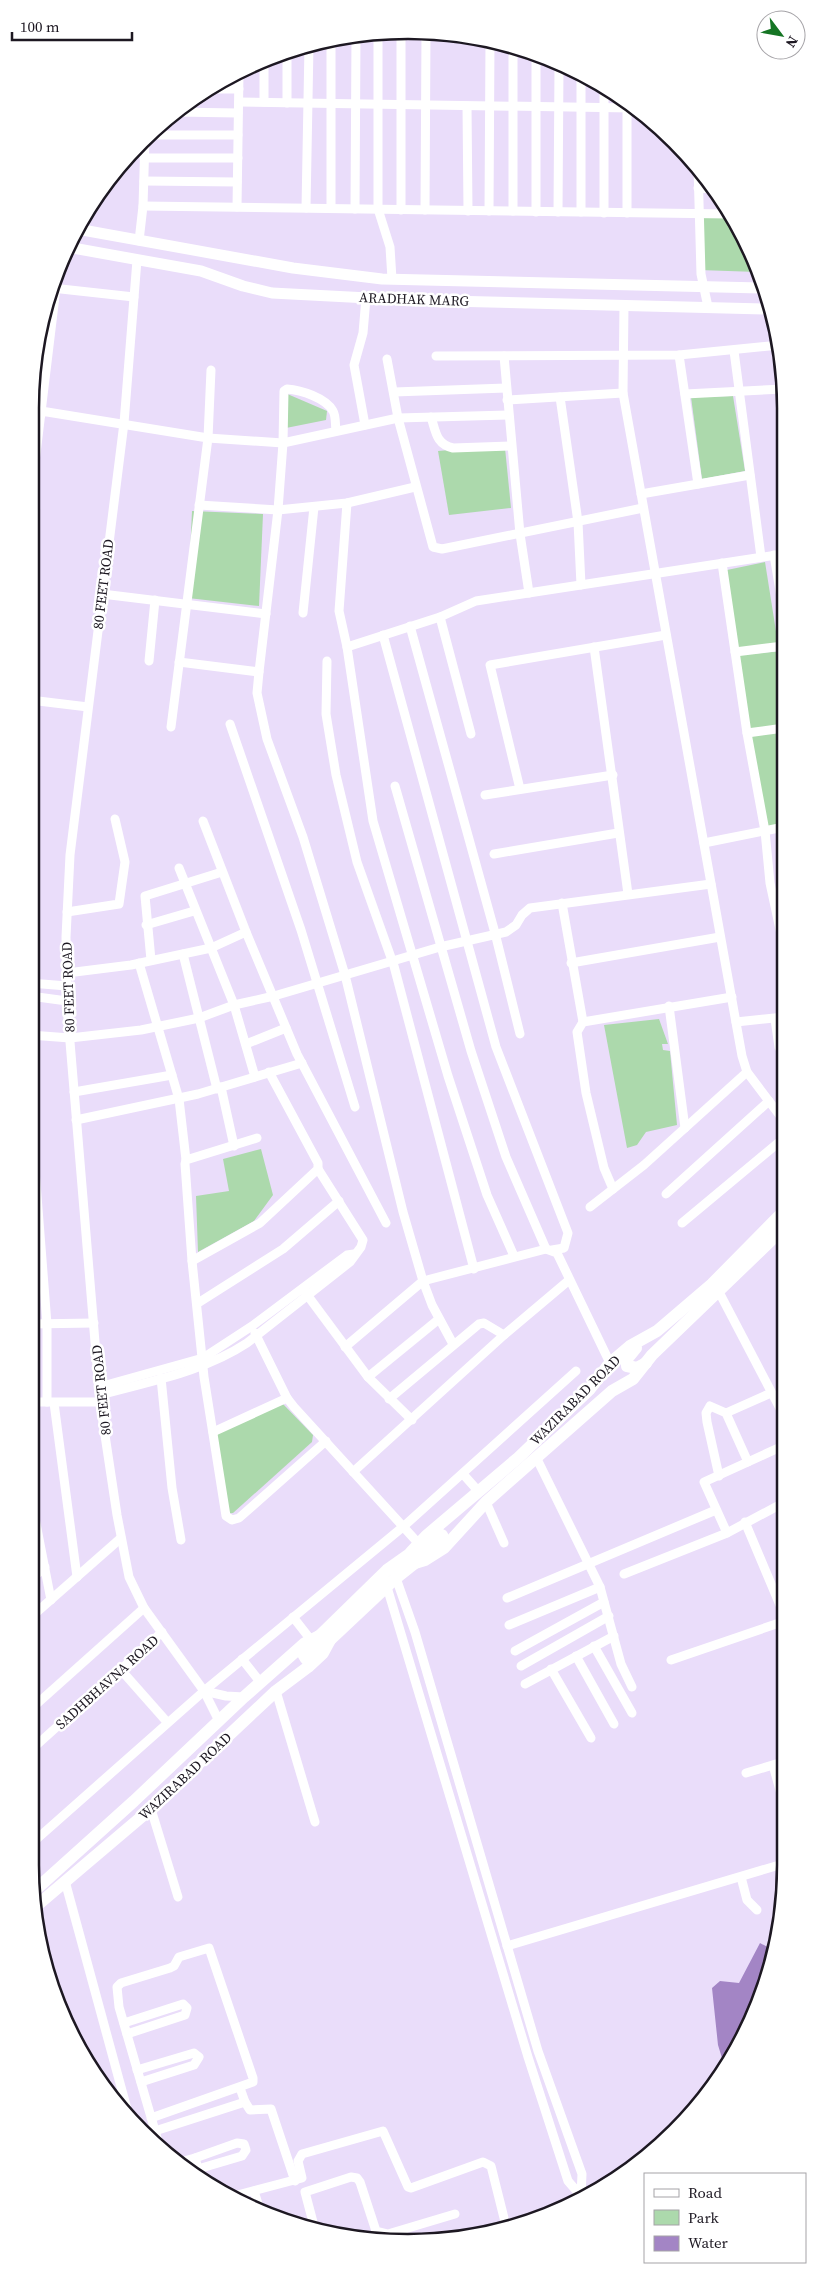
<svg xmlns="http://www.w3.org/2000/svg" width="816" height="2273" font-family="'Source Serif 4',serif">
<style>
.green{fill:#acd9ac}
.water{fill:#a385c5}
.lines{fill:none;stroke-linecap:round;stroke-linejoin:round}
.minor{stroke:#fff;stroke-width:9}
.major{stroke:#fff;stroke-width:11}
.highway{stroke:#fff;stroke-width:12}
.labels{text-anchor:middle;dominant-baseline:central;stroke-width:5;stroke-linejoin:round;paint-order:stroke}
.street-label{font-size:14px;fill:#1d1822;stroke:#fff}
.rim{fill:none;stroke:#1d1822;stroke-width:2.5}
</style>
<rect width="100%" height="100%" fill="#eaddfa"/>
<!-- green -->
<g class="green">
<path d="M700,216H731L747,241L757,272L699,270Z"/>
<path d="M50,292L44,351H38L43,310Z"/>
<path d="M285,393L327,411L326,420L281,429Z"/>
<path d="M733,396L745,471L702,479L691,397Z"/>
<path d="M473,448H505L511,508L449,515L438,451Z"/>
<path d="M192,511L263,514L259,606L188,598Z"/>
<path d="M765,562L778,644L737,648L727,570Z"/>
<path d="M783,651L784,725L749,729L738,655Z"/>
<path d="M784,730V825L766,829L750,735Z"/>
<path d="M659,1019L668,1044H662L663,1050L670,1051L677,1125L646,1132L637,1145L627,1148L604,1025Z"/>
<path d="M261,1149L273,1195L254,1221L198,1252L196,1196L229,1191L223,1159Z"/>
<path d="M283,1404L313,1435L312,1442L233,1513L224,1514L210,1435Z"/>
</g>
<!-- water -->
<path class="water" d="M760,1943L775,1951L773,1963L725,2068L718,2045L712,1988L720,1981L739,1983Z"/>
<g class="lines">
<!-- minor -->
<g class="minor">
<path d="M378,33V209L390,247L392,279"/>
<path d="M513,46V211"/>
<path d="M536,55V212"/>
<path d="M264,60V102"/>
<path d="M581,74V212"/>
<path d="M207,89H239"/>
<path d="M239,102L631,108"/>
<path d="M287,103V50"/>
<path d="M627,105V213"/>
<path d="M467,106L468,211"/>
<path d="M175,112L238,113"/>
<path d="M148,135H238"/>
<path d="M144,158H238"/>
<path d="M698,167L701,274L708,307"/>
<path d="M144,181L237,182"/>
<path d="M698,188L712,189"/>
<path d="M143,206L729,214"/>
<path d="M237,207L239,72"/>
<path d="M306,208L309,45"/>
<path d="M331,208V40"/>
<path d="M355,209L356,34"/>
<path d="M401,210V32"/>
<path d="M425,210L426,31"/>
<path d="M489,211L490,40"/>
<path d="M558,212L559,65"/>
<path d="M604,213V86"/>
<path d="M139,241L143,206L145,139"/>
<path d="M137,260L124,423L70,855L66,937L67,1006L100,1402L117,1515L129,1577L144,1608L204,1691L219,1721"/>
<path d="M52,288L134,297"/>
<path d="M624,305L623,393L742,1056L747,1072L784,1121"/>
<path d="M734,351L761,557"/>
<path d="M679,355L698,484"/>
<path d="M436,356L679,355L779,345"/>
<path d="M504,356L520,534L529,593"/>
<path d="M387,359L398,418L433,547L442,549L643,508"/>
<path d="M394,392L506,388"/>
<path d="M685,394L783,389"/>
<path d="M560,397L578,522L581,585"/>
<path d="M507,400L623,393"/>
<path d="M41,411L208,438L283,443L398,418L508,415"/>
<path d="M30,414L41,415"/>
<path d="M431,417C436,432 436,444 453,448L511,446"/>
<path d="M365,425L354,365L363,333L366,298"/>
<path d="M641,494L750,475"/>
<path d="M30,503L56,288"/>
<path d="M347,503L339,611L347,647L373,821L448,1076L487,1195L514,1256"/>
<path d="M199,505L278,510L347,503L415,487"/>
<path d="M774,555L783,609"/>
<path d="M722,563L747,733L765,831L770,883L784,948"/>
<path d="M102,594L266,614"/>
<path d="M303,613L314,507"/>
<path d="M440,617L471,734"/>
<path d="M410,626L495,933L520,1034"/>
<path d="M383,635L496,1047L568,1233L564,1248L552,1250"/>
<path d="M347,647L440,617L476,601L783,554"/>
<path d="M594,647L628,894"/>
<path d="M735,652L783,646"/>
<path d="M149,661L155,600"/>
<path d="M327,661L326,714L336,775L357,862L394,966L474,1269"/>
<path d="M179,662L259,672L278,510L283,443L284,391L287,389C301,390 326,398 333,411C336,416 335,424 336,430"/>
<path d="M259,672L257,693L267,739L303,837L345,975L403,1212L423,1281L432,1305L453,1344"/>
<path d="M30,700L88,707"/>
<path d="M230,724L301,930L355,1107"/>
<path d="M171,727L208,438L211,370"/>
<path d="M747,733L784,728"/>
<path d="M395,786L471,1051L506,1157L546,1249"/>
<path d="M520,789L490,665L666,635"/>
<path d="M485,795L613,775"/>
<path d="M203,821L246,932"/>
<path d="M704,843L784,827"/>
<path d="M494,854L618,833"/>
<path d="M179,868L234,1005L255,1077"/>
<path d="M562,903L583,1022"/>
<path d="M67,912L119,904L125,862L115,819"/>
<path d="M146,925L194,911"/>
<path d="M183,954L217,1089"/>
<path d="M151,960L145,896L222,872"/>
<path d="M139,963L179,1099L186,1160"/>
<path d="M571,963L720,937"/>
<path d="M67,973L131,965L211,948L246,932L297,1054L386,1223"/>
<path d="M30,983L67,986"/>
<path d="M30,996L67,1001"/>
<path d="M669,1006L685,1128"/>
<path d="M775,1019L779,1047L784,1057"/>
<path d="M736,1022L784,1017"/>
<path d="M30,1035L70,1038L141,1030L199,1018L234,1005L274,996L440,947L506,932L516,925L522,915L530,908L711,884"/>
<path d="M246,1044L286,1028"/>
<path d="M221,1087L234,1146"/>
<path d="M74,1092L172,1075"/>
<path d="M30,1106L47,1324V1402"/>
<path d="M76,1120L198,1094L302,1063"/>
<path d="M257,1138L186,1160L185,1164L192,1261L204,1377L226,1516L232,1520L239,1518L326,1441"/>
<path d="M613,1189L604,1168L586,1093L577,1032L583,1022L732,997"/>
<path d="M666,1194L769,1101"/>
<path d="M590,1207L644,1165L747,1072"/>
<path d="M682,1223L784,1138"/>
<path d="M192,1261L260,1223L318,1169V1163L269,1072"/>
<path d="M305,1292L368,1377L412,1420"/>
<path d="M719,1292L785,1418"/>
<path d="M198,1303L283,1249L339,1201"/>
<path d="M30,1324L94,1323"/>
<path d="M255,1333L287,1398L294,1407L419,1544"/>
<path d="M345,1347L423,1281L546,1249L557,1253L610,1363"/>
<path d="M368,1377L439,1319"/>
<path d="M161,1378L172,1488L181,1540"/>
<path d="M99,1387L203,1358L252,1326L347,1255L354,1254"/>
<path d="M100,1395C150,1381 203,1372 247,1343L350,1262L361,1247L363,1240L318,1169"/>
<path d="M389,1399L479,1324L484,1323L504,1335"/>
<path d="M30,1402H100"/>
<path d="M54,1403L77,1577"/>
<path d="M726,1413L771,1393"/>
<path d="M213,1432L287,1398"/>
<path d="M536,1457L600,1587L621,1664L632,1687"/>
<path d="M353,1472L504,1335L568,1281"/>
<path d="M463,1474L479,1492"/>
<path d="M719,1476L707,1422L706,1413L710,1406L726,1413L748,1462"/>
<path d="M30,1493L51,1600"/>
<path d="M486,1502L504,1543"/>
<path d="M745,1522L785,1617"/>
<path d="M727,1533L704,1482L785,1445"/>
<path d="M624,1574L727,1533L785,1502"/>
<path d="M396,1578L415,1632L538,2051L582,2174L581,2196"/>
<path d="M30,1580L45,1567"/>
<path d="M387,1587L528,2057L568,2181L581,2196"/>
<path d="M507,1598L716,1510"/>
<path d="M293,1617L311,1640"/>
<path d="M30,1618L121,1538"/>
<path d="M509,1625L600,1587"/>
<path d="M594,1646L632,1713"/>
<path d="M515,1651L604,1602"/>
<path d="M576,1656L614,1724"/>
<path d="M242,1659L261,1683"/>
<path d="M671,1660L785,1621"/>
<path d="M521,1666L609,1616"/>
<path d="M551,1669L591,1738"/>
<path d="M121,1670L167,1722"/>
<path d="M525,1684L614,1636"/>
<path d="M204,1691L226,1696L244,1697"/>
<path d="M276,1691L315,1822"/>
<path d="M30,1710L144,1608"/>
<path d="M30,1751L162,1632"/>
<path d="M773,1765L786,1812"/>
<path d="M746,1773L786,1761"/>
<path d="M151,1809L178,1897"/>
<path d="M30,1845L204,1691L404,1526L576,1371"/>
<path d="M741,1877L747,1900L757,1910"/>
<path d="M65,1881L130,2120"/>
<path d="M507,1946L786,1863"/>
<path d="M124,2023L183,2004L187,2008L185,2015L127,2034"/>
<path d="M137,2070L194,2053L199,2057L194,2065L141,2082"/>
<path d="M245,2102L250,2110L271,2109L295,2181"/>
<path d="M151,2118L253,2082V2078L209,1948L179,1957L174,1966L170,1968L121,1983L117,1987L119,2007L160,2148"/>
<path d="M155,2131L245,2102L240,2088"/>
<path d="M195,2158L237,2143L244,2144L246,2150L242,2156L198,2169"/>
<path d="M176,2163L195,2158L201,2179"/>
<path d="M254,2191L260,2210"/>
<path d="M230,2197L302,2178L298,2161L302,2154L383,2131L408,2187L411,2188L483,2162L491,2166L507,2230"/>
<path d="M314,2226L305,2192L351,2177L357,2178L360,2182L376,2231L388,2234L455,2214"/>
</g>
<!-- major -->
<g class="major">
<path d="M77,229L293,268L382,279L761,288"/>
<path d="M67,247L201,271L243,286L272,293L407,300L768,309"/>
</g>
<!-- highway -->
<g class="highway">
<path d="M636,1348L627,1359V1366L637,1368L646,1363"/>
<path d="M438,1534L442,1535L443,1538L440,1543L396,1578L313,1656L306,1659L303,1654L304,1651L387,1570Z"/>
<path d="M411,1552L426,1536L518,1458L589,1390L610,1363L630,1346L657,1331L712,1284L785,1210"/>
<path d="M415,1563L425,1560L444,1548L486,1502L612,1391L633,1379L652,1355L785,1227"/>
<path d="M33,1892L134,1801L244,1697L305,1643L319,1636"/>
<path d="M34,1908L146,1813L276,1691L308,1667L323,1653L330,1640"/>
</g>
</g>
<g class="labels">
<!-- street labels -->
<g class="street-label">
<text transform="translate(414 299) rotate(2)">ARADHAK MARG</text>
<text transform="translate(103 584) rotate(-83)">80 FEET ROAD</text>
<text transform="translate(68 987) rotate(-92)">80 FEET ROAD</text>
<text transform="translate(101 1390) rotate(-96)">80 FEET ROAD</text>
<text transform="translate(575 1400) rotate(-45)">WAZIRABAD ROAD</text>
<text transform="translate(107 1682) rotate(-42)">SADHBHAVNA ROAD</text>
<text transform="translate(185 1776) rotate(-43)">WAZIRABAD ROAD</text>
</g>
</g>
<!-- crop -->
<path d="M0 0H816V2273H0ZM408 39H408A369 369 0 0 1 777 408V1865A369 369 0 0 1 408 2234H408A369 369 0 0 1 39 1865V408A369 369 0 0 1 408 39Z" fill="#fff" fill-rule="evenodd"/>
<path class="rim" d="M408 39H408A369 369 0 0 1 777 408V1865A369 369 0 0 1 408 2234H408A369 369 0 0 1 39 1865V408A369 369 0 0 1 408 39Z"/>
<!-- legend -->
<rect x="644" y="2173" width="162" height="90" fill="#ffffff" stroke="#a5a3a7"/>
<rect x="654" y="2189" width="25" height="8" fill="#ffffff" stroke="#a5a3a7"/>
<text x="688" y="2198" font-size="15" fill="#1d1822">Road</text>
<rect x="654" y="2210" width="25" height="15" fill="#acd9ac" stroke="#a5a3a7"/>
<text x="688" y="2223" font-size="15" fill="#1d1822">Park</text>
<rect x="654" y="2236" width="25" height="15" fill="#a385c5" stroke="#a5a3a7"/>
<text x="688" y="2248" font-size="15" fill="#1d1822">Water</text>
<!-- north arrow -->
<g transform="translate(781 35) rotate(122)"><circle r="24" fill="#ffffff" stroke="#a5a3a7"/>
<path d="M0-4L9 19L0 12L-9 19Z" fill="#157524"/>
<text y="-8" font-size="14" font-weight="bold" text-anchor="middle" fill="#1d1822">N</text>
</g>
<!-- scale -->
<path d="M12 32v8h120v-8" fill="none" stroke="#1d1822" stroke-width="2.5"/>
<text x="20" y="32" font-size="15" fill="#1d1822" stroke="#ffffff" stroke-width="4" paint-order="stroke">100 m</text>
</svg>
